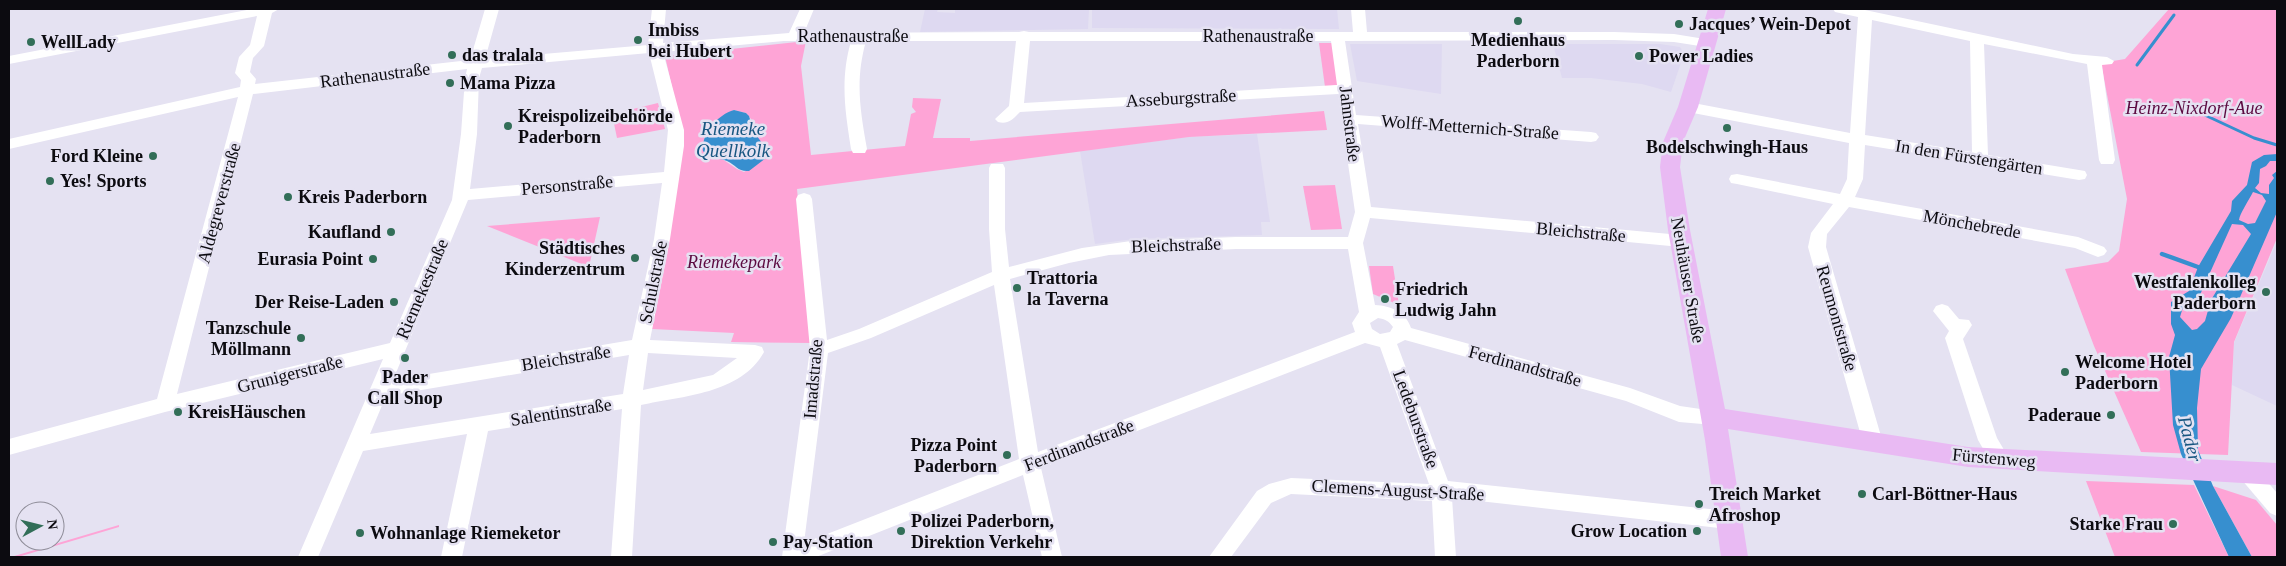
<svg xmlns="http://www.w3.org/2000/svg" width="2286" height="566" font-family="Georgia,serif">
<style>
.built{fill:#ded9f1}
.green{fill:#fea4d6;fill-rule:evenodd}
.water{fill:#378fcf;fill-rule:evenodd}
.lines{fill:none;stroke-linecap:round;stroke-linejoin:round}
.stream-far1{stroke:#378fcf;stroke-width:3}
.stream{stroke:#378fcf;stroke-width:4.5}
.minor{fill:#fff;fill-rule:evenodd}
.major{fill:#e9baf3;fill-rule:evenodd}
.poi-dot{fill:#326e58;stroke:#e5e2f2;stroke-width:2}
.labels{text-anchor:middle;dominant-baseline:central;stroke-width:5;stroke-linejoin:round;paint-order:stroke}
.poi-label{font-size:18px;font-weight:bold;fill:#0c0b10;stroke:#e5e2f2;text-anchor:start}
.street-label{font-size:18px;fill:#0c0b10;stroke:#e5e2f2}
.park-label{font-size:18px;font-style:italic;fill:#5c0a41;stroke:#e5e2f2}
.water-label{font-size:19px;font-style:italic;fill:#185681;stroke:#e5e2f2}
</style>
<rect width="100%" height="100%" fill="#e5e2f2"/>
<!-- built -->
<g class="built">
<path d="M925,9H938L937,12L955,13V9H1089L1088,29L920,32Z"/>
<path d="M1092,9H1337L1339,29L1092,28Z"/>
<path d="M1350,44H1442L1441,94L1357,81Z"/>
<path d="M1553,44H1660L1680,47L1684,54L1671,92L1642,84L1591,78H1562Z"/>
<path d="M1257,134L1270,222H1261L1262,235L1134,239L1095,244L1080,151L1188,137Z"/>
<path d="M2277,241V406L2232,385L2234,343Z"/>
</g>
<!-- green -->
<g class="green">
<path d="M2169,9H2277V238L2234,342L2228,455L2141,452L2094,346L2065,269L2108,262L2119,251L2127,199L2101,63L2125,59Z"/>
<path d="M806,41L801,66L811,155L905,146L911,114L916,112L912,107L913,98L941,99L933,138H970V141L1324,111L1327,130L1189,137L797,189L812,343L731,342L734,333L652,329L681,127L665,56ZM734,110L746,113L751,119L758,139L762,143L765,158L744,172L737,169L703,146C704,129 720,118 734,110Z"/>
<path d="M1319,43H1333L1338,85L1325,87Z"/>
<path d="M658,103L665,129L617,138L612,114Z"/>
<path d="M1335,185L1342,229L1311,230L1303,186Z"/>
<path d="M600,217L589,267L487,226Z"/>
<path d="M1369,266H1393L1399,305L1373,294Z"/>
<path d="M2086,481L2194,485L2229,557H2115Z"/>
<path d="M2213,486L2256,500L2277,525V557H2252Z"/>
<path d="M119,525V527L18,557H11Z"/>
</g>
<!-- water -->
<g class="water">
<path d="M734,110L746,113L749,116L754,132L765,147L766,158L749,171C738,172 736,165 727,161C717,157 710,160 703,151C701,134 717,115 734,110Z"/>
<path d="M2277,154V161H2270L2266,166L2260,169L2259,183L2255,188L2261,193L2269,194V185L2274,178L2272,175L2277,171V212L2231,318L2201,369L2197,408L2198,450L2213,486L2252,557H2229L2181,454L2173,425L2169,357L2175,335L2171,324V302L2189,291L2198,267L2231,211L2232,201L2247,185L2252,162L2264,155ZM2253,192L2262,195L2266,201L2255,223L2248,224L2239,220C2240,213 2249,200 2253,192ZM2232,224L2243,225L2251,234L2211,300L2205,321L2197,329L2192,330L2180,317L2184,304L2199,297Z"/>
</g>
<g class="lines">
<!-- stream-far1 -->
<g class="stream-far1">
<path d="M2137,65L2174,15"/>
<path d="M2194,110L2254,138L2277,145"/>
</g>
<!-- stream -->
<path class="stream" d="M2162,254L2198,267"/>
<!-- minor -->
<g class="minor">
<path d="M252,9H279L272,13L264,46L253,58L250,72L256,79L255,84L470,60L485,9H499L485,59L648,45L652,9H666L663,43L789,33L800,9H814L804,33L1019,32L1024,31L1029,32H1353L1351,9H1365L1367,32H1614L1674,34L1711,40L1713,43L1706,47L1674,42L1614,40L1345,41L1356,115L1591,132L1596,133L1599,137L1596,141L1591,142L1358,124L1371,207L1681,235L1687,237L1689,241L1687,245L1681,247L1370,218L1363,243L1375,305C1391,306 1406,312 1411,328L1630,388L1680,406L1721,412L1724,417L1721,422L1714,425L1679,422L1626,401L1405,340L1397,344L1448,481L1728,511L1735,514L1738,520L1735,526L1728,529L1452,498L1456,557H1435L1432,501L1291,494L1271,503L1231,557H1209L1257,491L1269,484L1291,478L1429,484L1380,347L1365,343L1041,468L1062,557H1042L1023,475L816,557H782L810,349L796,199L798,195L804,193L810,195L812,199L827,340L859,329L992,272L989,229V168L991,164H1003L1005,168V229L1009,267L1082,248L1131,241L1236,237H1348L1355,212L1338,94L1020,112C1013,119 1008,125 998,122L995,119L1009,106L1016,41H866C855,80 860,110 867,149L865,153H853L851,149C845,110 840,80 851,41H784L663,52L684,130V146L670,239L650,340L755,345L762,347L764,352C741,394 682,396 641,405L632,557H611L622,409L488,431L462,557H441L467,434L363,451L318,557H298L383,359L165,412L9,455V439L157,399L238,97L9,149V139L240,87L241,80L235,73L239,57L250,45L257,16L9,64V56ZM1030,41H1331L1337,85L1024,103ZM649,53L668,130L664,172L470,189L477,134L479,78L482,68ZM467,69L465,78L461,134L452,200L390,343L177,394L253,94ZM662,183L654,239L632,340L393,380L468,200ZM1236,249H1348L1359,312L1352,323L1355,332L1038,452L1010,279L1069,263L1109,255ZM994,285L1019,459L804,543L828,353L871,338ZM1378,318C1385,319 1389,321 1393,327L1390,332L1380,334L1372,329L1370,323ZM648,353L737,358L713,375L643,390ZM629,355L623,394L370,434L386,396Z"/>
<path d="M1833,9L1865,10L2073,54L2107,57L2114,61L2112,64L2102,65L2115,160L2113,164H2101L2099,160L2087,64L1984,44L1988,155L2079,170L2085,171L2087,175L2085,179L2079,180L1865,145L1863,179L1855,197L2078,237L2104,247L2107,251L2104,255L2098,257L2075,248L1849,207L1827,234L1826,247L1883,443L1880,449L1873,451L1866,449L1863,443L1808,247L1811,233L1833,204L1737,184L1731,183L1729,179L1731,175L1737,174L1840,194L1847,179L1849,143L1688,112L1683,110L1680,107L1683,104L1688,102L1850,133L1858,17L1835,12ZM1872,20L1970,41L1972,152L1865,135Z"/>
<path d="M1942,304L1948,306L1959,319L1969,320L1972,325L1963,339L1997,438L2010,460L2007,466L2000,468L1993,466L1978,440L1945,338L1949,331L1933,311L1936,306Z"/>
<path d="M2248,465L2255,467L2277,493V516L2270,513L2241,479L2238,473L2241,467Z"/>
</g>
<!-- major -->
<path class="major" d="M1708,9H1726L1698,107L1683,142L1680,167L1690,230L1725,409L1968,447L2277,463V485L1968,467L1728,429L1748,557H1721L1705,440L1668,230L1660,167L1663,142L1678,107Z"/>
</g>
<!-- markers -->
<g class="poi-dot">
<circle cx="1518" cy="21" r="5"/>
<circle cx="1679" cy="24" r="5"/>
<circle cx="638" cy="40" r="5"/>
<circle cx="31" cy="42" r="5"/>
<circle cx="452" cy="55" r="5"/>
<circle cx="1639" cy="56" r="5"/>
<circle cx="450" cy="83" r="5"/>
<circle cx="508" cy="126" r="5"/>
<circle cx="1727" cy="128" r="5"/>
<circle cx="153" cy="156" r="5"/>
<circle cx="50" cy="181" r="5"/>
<circle cx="288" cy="197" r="5"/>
<circle cx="391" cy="232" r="5"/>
<circle cx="635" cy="258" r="5"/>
<circle cx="373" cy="259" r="5"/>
<circle cx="1017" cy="288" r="5"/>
<circle cx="2266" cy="292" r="5"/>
<circle cx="1385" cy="299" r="5"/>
<circle cx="394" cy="302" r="5"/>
<circle cx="301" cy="338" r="5"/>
<circle cx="405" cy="358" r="5"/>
<circle cx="2065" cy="372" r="5"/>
<circle cx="178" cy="412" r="5"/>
<circle cx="2111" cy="415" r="5"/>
<circle cx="1007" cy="455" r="5"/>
<circle cx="1862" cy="494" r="5"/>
<circle cx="1699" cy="504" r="5"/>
<circle cx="2173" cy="524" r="5"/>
<circle cx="901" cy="531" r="5"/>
<circle cx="1697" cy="531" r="5"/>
<circle cx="360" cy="533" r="5"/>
<circle cx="773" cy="542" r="5"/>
</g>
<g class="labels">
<!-- poi labels -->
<g class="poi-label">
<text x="1689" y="24">Jacques’ Wein-Depot</text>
<text x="648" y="30">Imbiss<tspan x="648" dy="21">bei Hubert</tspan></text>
<text x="1518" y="40" text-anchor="middle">Medienhaus<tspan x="1518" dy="21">Paderborn</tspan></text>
<text x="41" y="42">WellLady</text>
<text x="462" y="55">das tralala</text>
<text x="1649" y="56">Power Ladies</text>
<text x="460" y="83">Mama Pizza</text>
<text x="518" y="116">Kreispolizeibehörde<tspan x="518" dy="21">Paderborn</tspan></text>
<text x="1727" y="147" text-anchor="middle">Bodelschwingh-Haus</text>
<text x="143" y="156" text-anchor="end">Ford Kleine</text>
<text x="60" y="181">Yes! Sports</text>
<text x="298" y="197">Kreis Paderborn</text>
<text x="381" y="232" text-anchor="end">Kaufland</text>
<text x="625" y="248" text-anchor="end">Städtisches<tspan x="625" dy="21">Kinderzentrum</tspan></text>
<text x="363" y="259" text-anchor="end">Eurasia Point</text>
<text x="1027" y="278">Trattoria<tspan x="1027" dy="21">la Taverna</tspan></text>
<text x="2256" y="282" text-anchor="end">Westfalenkolleg<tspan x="2256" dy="21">Paderborn</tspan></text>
<text x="1395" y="289">Friedrich<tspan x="1395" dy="21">Ludwig Jahn</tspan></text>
<text x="384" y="302" text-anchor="end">Der Reise-Laden</text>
<text x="291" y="328" text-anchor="end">Tanzschule<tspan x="291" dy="21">Möllmann</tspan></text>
<text x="2075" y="362">Welcome Hotel<tspan x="2075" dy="21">Paderborn</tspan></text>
<text x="405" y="377" text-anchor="middle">Pader<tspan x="405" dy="21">Call Shop</tspan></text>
<text x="188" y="412">KreisHäuschen</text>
<text x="2101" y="415" text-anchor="end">Paderaue</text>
<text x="997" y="445" text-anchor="end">Pizza Point<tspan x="997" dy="21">Paderborn</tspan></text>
<text x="1709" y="494">Treich Market<tspan x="1709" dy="21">Afroshop</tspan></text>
<text x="1872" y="494">Carl-Böttner-Haus</text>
<text x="911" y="521">Polizei Paderborn,<tspan x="911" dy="21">Direktion Verkehr</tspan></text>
<text x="2163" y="524" text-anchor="end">Starke Frau</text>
<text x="1687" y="531" text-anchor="end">Grow Location</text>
<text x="370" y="533">Wohnanlage Riemeketor</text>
<text x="783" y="542">Pay-Station</text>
</g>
<!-- street labels -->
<g class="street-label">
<text x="853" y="36">Rathenaustraße</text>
<text x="1258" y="36">Rathenaustraße</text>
<text transform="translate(375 75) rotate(-7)">Rathenaustraße</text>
<text transform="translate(1181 98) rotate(-3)">Asseburgstraße</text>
<text transform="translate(1350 124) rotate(83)">Jahnstraße</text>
<text transform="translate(1470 127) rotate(4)">Wolff-Metternich-Straße</text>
<text transform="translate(1969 157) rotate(9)">In den Fürstengärten</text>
<text transform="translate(567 185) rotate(-5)">Personstraße</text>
<text transform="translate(219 203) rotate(-75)">Aldegreverstraße</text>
<text transform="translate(1972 224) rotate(10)">Mönchebrede</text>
<text transform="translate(1581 232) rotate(5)">Bleichstraße</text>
<text transform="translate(1176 245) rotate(-2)">Bleichstraße</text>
<text transform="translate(1688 280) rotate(80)">Neuhäuser Straße</text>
<text transform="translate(653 282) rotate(-79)">Schulstraße</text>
<text transform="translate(422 289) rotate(-67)">Riemekestraße</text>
<text transform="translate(1837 318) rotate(74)">Reumontstraße</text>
<text transform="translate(566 358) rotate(-9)">Bleichstraße</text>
<text transform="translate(1525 366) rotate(15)">Ferdinandstraße</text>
<text transform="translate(290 374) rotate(-14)">Grunigerstraße</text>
<text transform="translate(813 379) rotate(-85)">Imadstraße</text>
<text transform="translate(561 412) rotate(-9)">Salentinstraße</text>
<text transform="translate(1416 419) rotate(70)">Ledeburstraße</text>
<text transform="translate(1079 445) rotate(-21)">Ferdinandstraße</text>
<text transform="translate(1994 458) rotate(5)">Fürstenweg</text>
<text transform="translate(1398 490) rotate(3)">Clemens-August-Straße</text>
</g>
<!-- park labels -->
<g class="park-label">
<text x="2194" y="108">Heinz-Nixdorf-Aue</text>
<text x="734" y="262">Riemekepark</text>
</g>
<!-- water labels -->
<g class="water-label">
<text x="733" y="128">Riemeke<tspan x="733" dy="22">Quellkolk</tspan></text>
<text transform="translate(2190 439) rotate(75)">Pader</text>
</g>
</g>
<!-- border -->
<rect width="2286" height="566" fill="none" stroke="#0c0b10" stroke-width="20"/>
<!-- north arrow -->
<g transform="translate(40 526) rotate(83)"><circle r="24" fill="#e5e2f2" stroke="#8e8c98"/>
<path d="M0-4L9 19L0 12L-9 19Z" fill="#326e58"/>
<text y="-8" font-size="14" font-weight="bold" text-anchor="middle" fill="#0c0b10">N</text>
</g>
</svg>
